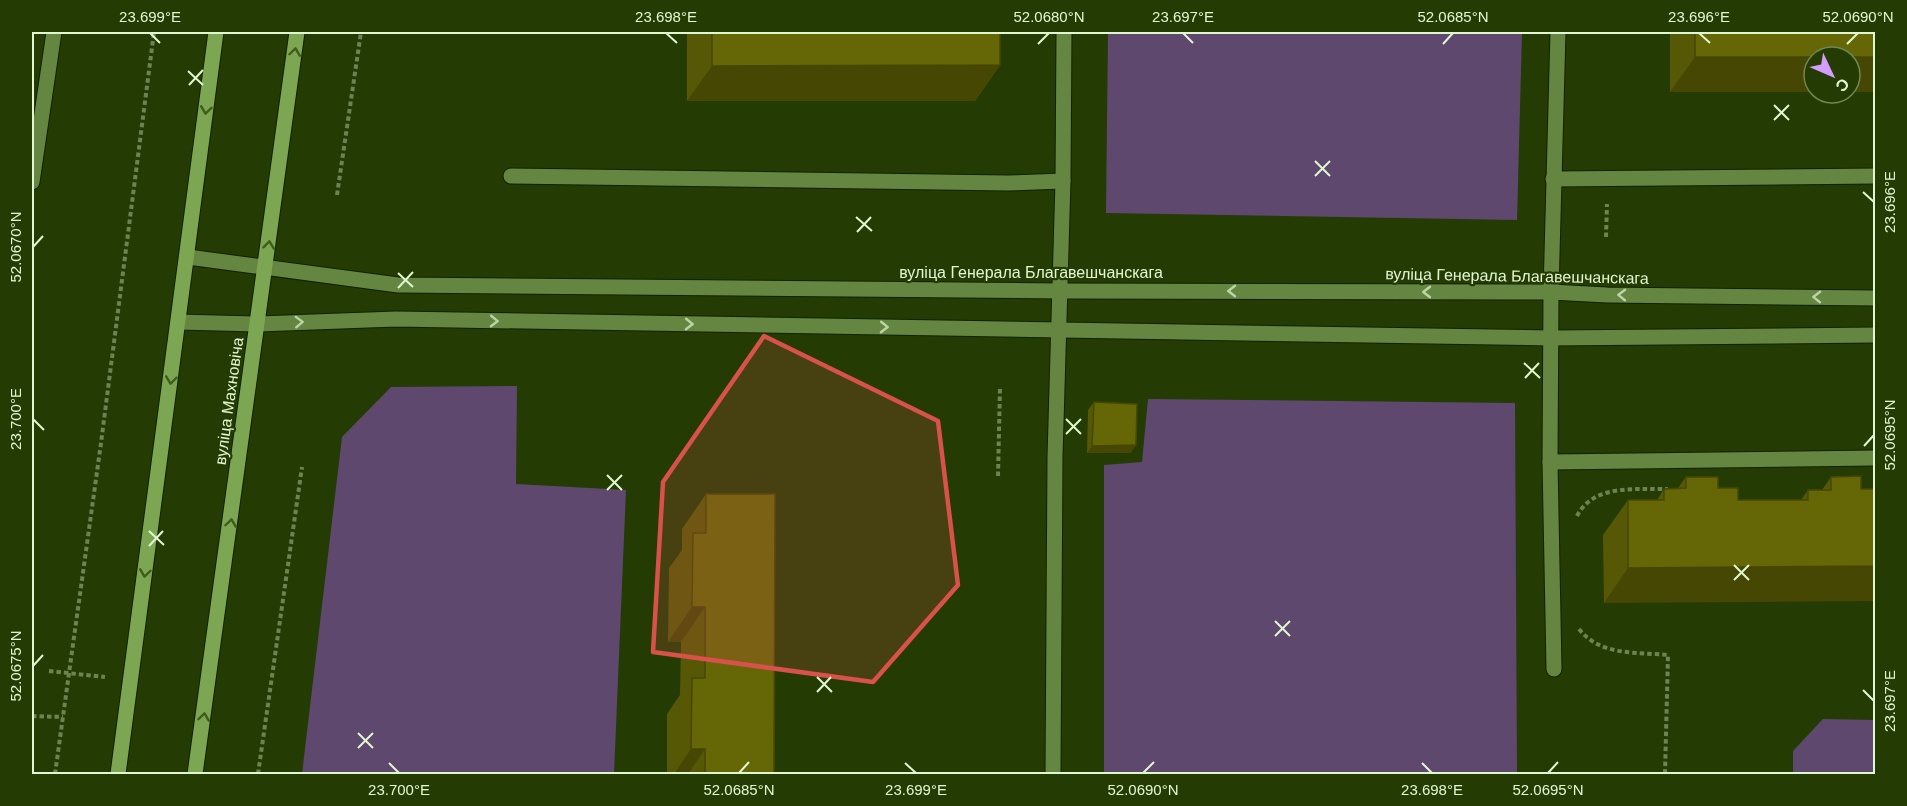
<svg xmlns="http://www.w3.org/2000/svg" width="1907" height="806" font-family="Arial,sans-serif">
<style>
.green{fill:#5e486e}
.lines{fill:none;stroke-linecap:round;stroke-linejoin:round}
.service-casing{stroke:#102100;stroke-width:17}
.minor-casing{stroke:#102100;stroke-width:17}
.primary-casing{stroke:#102100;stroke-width:17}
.path{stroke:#6d8352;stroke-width:4;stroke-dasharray:4.5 3;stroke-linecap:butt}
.service{stroke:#648640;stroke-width:15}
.minor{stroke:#648640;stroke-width:15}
.primary{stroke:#7da652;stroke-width:15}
.wall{fill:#575805}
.shaded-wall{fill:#474704}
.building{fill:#656606;stroke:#474704;stroke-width:1.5}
.oneway{stroke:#3f5c1b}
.oneway2{stroke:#bcd4a6}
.marked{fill:#d8514a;fill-opacity:0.2;stroke:#d8514a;stroke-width:4.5;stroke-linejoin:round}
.ticks{fill:none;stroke:#e2f6d1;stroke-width:2}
.labels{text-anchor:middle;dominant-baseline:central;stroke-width:4.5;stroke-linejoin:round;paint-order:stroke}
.street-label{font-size:16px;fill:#e2f6d1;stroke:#243c03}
.neatline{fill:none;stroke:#e2f6d1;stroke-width:2}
.ticks-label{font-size:15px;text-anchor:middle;fill:#e2f6d1}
</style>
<rect width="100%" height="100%" fill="#243c03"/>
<!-- green -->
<g class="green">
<path d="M1108,32H1522L1517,220L1106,213Z"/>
<path d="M517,386L516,484L626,490L614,774H302L342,437L391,387Z"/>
<path d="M1148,399L1515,403L1517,774H1104V465L1142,462Z"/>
<path d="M1823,719L1875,720V774H1793V751Z"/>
</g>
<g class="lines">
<!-- service casing -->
<g class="service-casing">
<g id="service">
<path d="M511,176L1008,183L1063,181"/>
<path d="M1553,179L1876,176"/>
<path d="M32,182L54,32"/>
<path d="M1550,462L1876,458"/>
<path d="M1554,669L1550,462L1551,292L1558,32"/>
<path d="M1053,774L1055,457L1063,181L1064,32"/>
</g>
</g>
<!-- minor casing -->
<g class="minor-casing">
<g id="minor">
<path d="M188,257L398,285L1061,291L1551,292L1607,295L1876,298"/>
<path d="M178,322L258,324L396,319L1551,338L1876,335"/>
</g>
</g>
<!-- primary casing -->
<g class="primary-casing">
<g id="primary">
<path d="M118,774L216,32"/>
<path d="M195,774L297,32"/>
</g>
</g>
<!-- path -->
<g class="path">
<path d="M337,195L361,32"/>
<path d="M1606,237L1607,204"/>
<path d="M998,476L1000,387"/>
<path d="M1577,516C1594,483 1637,490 1668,489"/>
<path d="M1579,629C1600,656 1636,652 1668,655L1665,774"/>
<path d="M49,671L105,677"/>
<path d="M32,716L63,717"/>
<path d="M55,774L101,443L154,32"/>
<path d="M258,774L302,467"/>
</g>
<!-- service -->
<use href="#service" class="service"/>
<!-- minor -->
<use href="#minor" class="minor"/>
<!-- primary -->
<use href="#primary" class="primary"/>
</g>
<!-- wall -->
<g class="wall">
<path d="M687,32H1000V65L975,101H687Z"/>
<path d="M1670,32H1875V92H1850V57L1670,92Z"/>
<path d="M1094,402L1136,445L1130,453H1087L1088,410Z"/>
<path d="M1861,476L1604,603L1603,535L1628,500H1657L1664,489L1678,488L1686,477L1718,488L1738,500H1801L1808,490H1822L1831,477Z"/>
<path d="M706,494L774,774H667V714L680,695L681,642H668L669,568L682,550V529Z"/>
</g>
<!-- shaded-wall -->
<g class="shaded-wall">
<path d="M1695,57H1875V92H1850V57H1814V92H1670Z"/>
<path d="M1000,65L975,101H687L712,66Z"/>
<path d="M1136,445L1130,453H1087L1092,446Z"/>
<path d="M1875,566V601L1604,603L1628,568Z"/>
<path d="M692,607H705L681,642H668Z"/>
<path d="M691,749H705L688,774H674Z"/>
</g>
<!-- building -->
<g class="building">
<path d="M712,32H1000V65L712,66Z"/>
<rect x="1695" y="32" width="180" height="25"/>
<path d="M1094,402L1137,404L1136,445L1092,446Z"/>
<path d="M1861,476V489H1875V566L1628,568V500H1664V489L1686,488V477H1718V488H1738V500H1808V490H1831V477Z"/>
<path d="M706,494H775L774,774H705V749H691L692,678H705V607H692L693,533H706Z"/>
</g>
<!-- one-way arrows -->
<defs><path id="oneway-chevron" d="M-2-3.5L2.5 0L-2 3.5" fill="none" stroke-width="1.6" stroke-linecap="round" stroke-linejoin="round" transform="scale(1.5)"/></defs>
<g class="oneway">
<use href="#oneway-chevron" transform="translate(295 52) rotate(-82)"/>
<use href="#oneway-chevron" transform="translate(206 110) rotate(98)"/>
<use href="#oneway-chevron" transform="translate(269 245) rotate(-83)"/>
<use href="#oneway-chevron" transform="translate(171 380) rotate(97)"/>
<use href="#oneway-chevron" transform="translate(231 523) rotate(-82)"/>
<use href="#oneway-chevron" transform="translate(145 573) rotate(98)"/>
<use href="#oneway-chevron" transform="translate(204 717) rotate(-82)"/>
</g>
<g class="oneway2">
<use href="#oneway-chevron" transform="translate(1232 291) rotate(-180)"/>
<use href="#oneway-chevron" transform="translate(1427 292) rotate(-180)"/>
<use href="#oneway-chevron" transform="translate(1622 295) rotate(-179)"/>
<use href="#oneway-chevron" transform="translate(1817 297) rotate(-179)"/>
<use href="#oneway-chevron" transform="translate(494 321) rotate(1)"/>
<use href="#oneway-chevron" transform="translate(299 322) rotate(-2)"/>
<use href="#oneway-chevron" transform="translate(689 324) rotate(1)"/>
<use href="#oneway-chevron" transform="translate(884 327) rotate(1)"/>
</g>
<!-- marked area -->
<path class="marked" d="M764,336L938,421L958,585L873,682L653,652L663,482Z"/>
<!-- ticks -->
<path class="ticks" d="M150,33L160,43M666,33L677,43M1183,33L1193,43M1699,33L1710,43M1038,44L1049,33M1443,44L1453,33M1847,44L1858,33M188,71L203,85M189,85L203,70M1774,105L1789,120M1774,120L1789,105M1315,161L1330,176M1315,176L1330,161M1863,192L1874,202M856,217L872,231M857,232L871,217M33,247L43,236M398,273L413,287M398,288L413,272M1524,363L1540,378M1525,378L1539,363M33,419L44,430M1066,419L1081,434M1066,434L1081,419M1864,446L1874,435M607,475L622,490M607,490L622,475M149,531L164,545M149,546L163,531M1734,565L1749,580M1734,580L1749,565M1275,621L1290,636M1275,636L1290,621M33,666L43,655M817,677L832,692M1863,690L1874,701M817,692L831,677M358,733L373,748M358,748L373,733M389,763L399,773M905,763L916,773M1422,763L1432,773M739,773L749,762M1143,773L1154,762M1548,773L1558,762"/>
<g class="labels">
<!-- street labels -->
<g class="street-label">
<text x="1031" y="272">вуліца Генерала Благавешчанскага</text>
<text transform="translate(1517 276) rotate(1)">вуліца Генерала Благавешчанскага</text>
<text transform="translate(229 401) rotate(-82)">вуліца Махновіча</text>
</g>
</g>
<!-- border -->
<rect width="1907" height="806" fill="none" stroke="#243c03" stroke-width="66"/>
<!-- north arrow -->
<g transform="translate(1832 75) rotate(134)"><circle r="28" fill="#243c03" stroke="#708655" stroke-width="1.5"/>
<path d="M0-4.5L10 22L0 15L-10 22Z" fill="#d49cfb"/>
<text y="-9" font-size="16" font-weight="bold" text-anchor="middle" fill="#e2f6d1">С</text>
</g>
<rect x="33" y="33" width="1841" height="740" class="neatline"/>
<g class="ticks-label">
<text x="150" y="22">23.699°E</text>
<text x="666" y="22">23.698°E</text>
<text x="1049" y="22">52.0680°N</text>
<text x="1183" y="22">23.697°E</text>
<text x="1453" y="22">52.0685°N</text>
<text x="1699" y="22">23.696°E</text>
<text x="1858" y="22">52.0690°N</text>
<text transform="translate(1890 202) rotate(-90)" y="5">23.696°E</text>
<text transform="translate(16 247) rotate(-90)" y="5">52.0670°N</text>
<text transform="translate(16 419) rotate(-90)" y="5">23.700°E</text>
<text transform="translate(1890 435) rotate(-90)" y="5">52.0695°N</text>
<text transform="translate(16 666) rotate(-90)" y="5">52.0675°N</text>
<text transform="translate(1890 701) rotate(-90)" y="5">23.697°E</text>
<text x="399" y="795">23.700°E</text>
<text x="739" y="795">52.0685°N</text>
<text x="916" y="795">23.699°E</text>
<text x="1143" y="795">52.0690°N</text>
<text x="1432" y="795">23.698°E</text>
<text x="1548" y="795">52.0695°N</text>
</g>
</svg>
